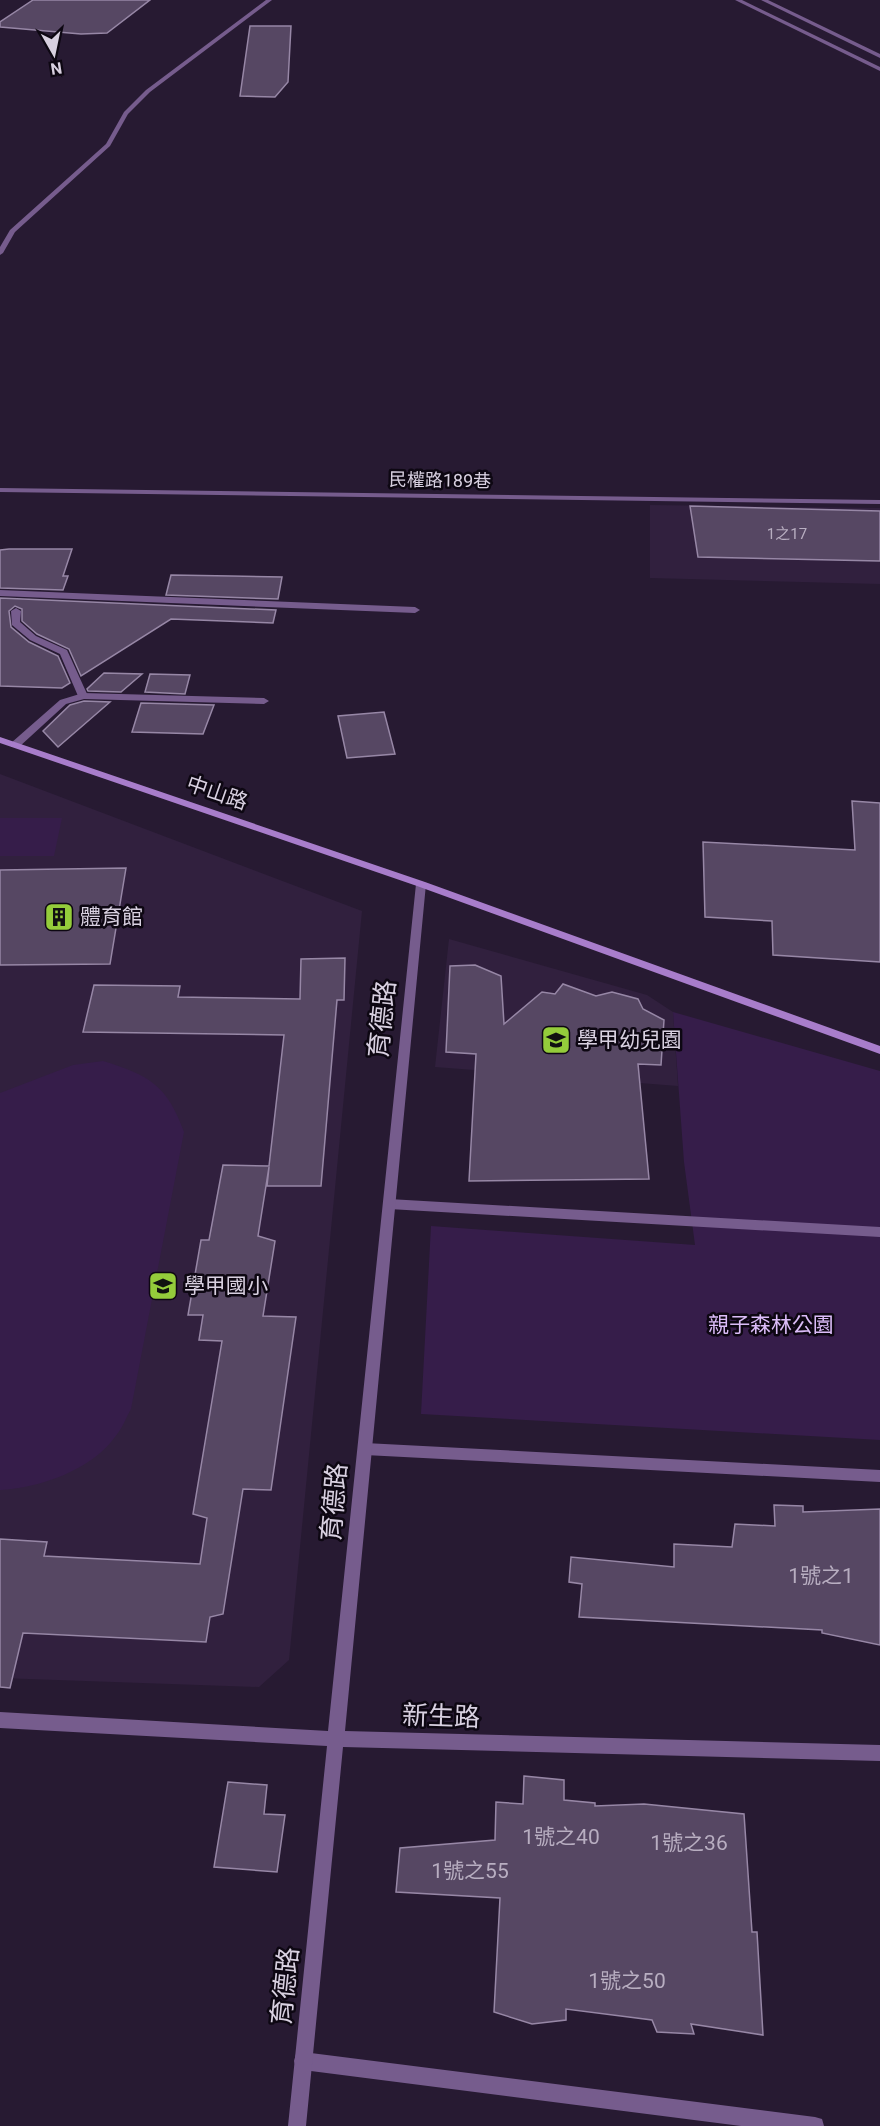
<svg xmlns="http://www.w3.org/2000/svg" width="880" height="2126" font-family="Roboto,'Noto Sans TC',sans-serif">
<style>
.built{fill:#31203e}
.green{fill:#361d4a}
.building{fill:#564763;stroke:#9787a6;stroke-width:1.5}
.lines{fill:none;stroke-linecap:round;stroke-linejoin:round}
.service{fill:#765c8d;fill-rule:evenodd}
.minor{fill:#765c8d;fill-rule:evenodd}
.secondary{fill:#a87dcb;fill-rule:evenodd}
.labels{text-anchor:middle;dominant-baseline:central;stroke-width:5;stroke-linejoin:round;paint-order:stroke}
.far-number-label{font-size:15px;fill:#b8aec1}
.far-street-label{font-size:18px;fill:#d8d0e0;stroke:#0d0712}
.street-label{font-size:21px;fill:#d8d0e0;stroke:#0d0712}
.poi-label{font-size:21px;fill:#d8d0e0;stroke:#0d0712;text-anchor:start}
.park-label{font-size:21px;fill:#dbbcf8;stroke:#0d0712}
.near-number-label{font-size:21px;fill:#b8aec1}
.near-street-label{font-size:26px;fill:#d8d0e0;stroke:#0d0712}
</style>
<rect width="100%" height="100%" fill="#271a32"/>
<!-- built -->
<g class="built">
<path d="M650,505L880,508V584L650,578Z"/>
<path d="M0,774L362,911L289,1660L259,1687L0,1678Z"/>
<path d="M449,939L647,995L673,1012L678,1086L435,1067Z"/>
</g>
<!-- green -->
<g class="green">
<path d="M0,818H62L54,856H0Z"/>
<path d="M673,1012L880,1071V1440L421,1414L431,1226L695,1245L684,1162Z"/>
<path d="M103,1061C149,1075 167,1085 184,1132L131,1409C126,1418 122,1429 115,1437C91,1470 40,1488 0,1490V1093L73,1065Z"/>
</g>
<!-- building -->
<g class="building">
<path d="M33,0H150L107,33L81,34L0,27V22Z"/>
<path d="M250,26H291L288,82L275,97L240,96Z"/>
<path d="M690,506L880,511V561L698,557Z"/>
<path d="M9,549H72L63,576H68L63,590L0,588V550Z"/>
<path d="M171,575L231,576L282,577L278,599L166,595Z"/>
<path d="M0,598L276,610L273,623L171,619L81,676L69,649L37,634L22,621V609L15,606L9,611L11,627L29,642L58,656L70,683L62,688L0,686Z"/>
<path d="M104,673L142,674L121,692L88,691L87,689Z"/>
<path d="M150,674L190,675L185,694L145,692Z"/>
<path d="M84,701L110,702L58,747L43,731L70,705Z"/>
<path d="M141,703L214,705L203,734L132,732Z"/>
<path d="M384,712L395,754L347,758L338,716Z"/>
<path d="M852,801L880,803V962L773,955L772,921L705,917L703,842L855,850Z"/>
<path d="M126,868L110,964L0,965V870Z"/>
<path d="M345,958L344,1000H337L321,1186H267L269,1167L258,1236L275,1241L263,1316L296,1317L271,1490L243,1489L223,1614L210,1617L206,1642L23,1633L10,1688L0,1687V1539L47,1542L44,1556L200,1564L207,1518L193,1514L222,1341L199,1340L203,1315H188L201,1240H209L223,1165L269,1166L284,1035L83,1032L94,985L180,986L178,997L300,999L301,959Z"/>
<path d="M475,965L501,976L504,1024L542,992L555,994L563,984L596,996L612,992L638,999L643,1009L664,1020L661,1065L638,1064L649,1179L469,1181L476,1054L446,1052L450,966Z"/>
<path d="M774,1505L803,1506V1512L880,1509V1645L822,1633V1630L579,1617L582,1584L569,1582L571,1557L674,1567V1544L732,1547L735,1524L775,1526Z"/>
<path d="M524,1776L564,1780V1800L595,1803V1806L644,1804L744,1814L752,1932H757L763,2035L691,2024L694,2034L657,2032L652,2020L566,2009V2020L532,2024L494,2012L500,1898L396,1892L400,1848L495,1840L496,1802L523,1804Z"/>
<path d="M228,1782L267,1785L264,1814L285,1815L277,1872L214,1867Z"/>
</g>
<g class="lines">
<!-- service -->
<g class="service">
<path d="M266,0H272L150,92L128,114L110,146L15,232L3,253L0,255V247L10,230L106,144L124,112L146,90Z"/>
<path d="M0,488L880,500V504L0,492Z"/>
<path d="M0,590L415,607L420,610L415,613L0,596Z"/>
<path d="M83,693L264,698L269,701L264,704L84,699L66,704L19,747H11V743L60,700Z"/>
<path d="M389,1199L880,1227V1237L389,1209L384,1207L383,1204L384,1201Z"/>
<path d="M365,1443L880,1470V1482L365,1455L360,1453L358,1449L360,1445Z"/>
<path d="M303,2052L815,2117L822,2119L824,2126H741L303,2070L296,2068L294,2061L296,2054Z"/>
</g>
<!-- minor -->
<g class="minor">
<path d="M735,0H742L880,67V71Z"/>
<path d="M761,0H768L880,54V58Z"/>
<path d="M16,608L21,611L20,622L36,636L67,650L88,696L86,698H80L78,696L60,654L30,640L12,625L11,611Z"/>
<path d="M421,881L426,884L345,1731L880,1745V1761L343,1747L306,2126H288L327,1746L0,1728V1712L328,1731L416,884Z"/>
</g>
<!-- secondary -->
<path class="secondary" d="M0,737L425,882L880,1046V1054L417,886L0,743Z"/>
</g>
<!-- icons -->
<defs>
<g id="building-square" transform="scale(1.5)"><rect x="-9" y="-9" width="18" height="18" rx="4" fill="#94cc3b" stroke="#0d0712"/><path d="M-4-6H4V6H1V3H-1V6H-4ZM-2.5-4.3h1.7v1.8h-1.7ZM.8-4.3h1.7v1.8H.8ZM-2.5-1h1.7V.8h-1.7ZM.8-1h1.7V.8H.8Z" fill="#111"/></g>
<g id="school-square" transform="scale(1.5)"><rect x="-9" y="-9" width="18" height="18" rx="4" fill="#94cc3b" stroke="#0d0712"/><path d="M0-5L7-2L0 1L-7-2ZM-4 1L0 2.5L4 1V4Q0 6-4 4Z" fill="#111"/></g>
</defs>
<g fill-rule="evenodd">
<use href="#building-square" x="59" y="917"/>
<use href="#school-square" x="556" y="1040"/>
<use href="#school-square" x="163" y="1286"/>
</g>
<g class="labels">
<!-- far-number labels -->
<g class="far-number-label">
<text x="787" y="534">1之17</text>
</g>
<!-- far-street labels -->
<g class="far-street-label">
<text transform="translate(440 480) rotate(1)">民權路189巷</text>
</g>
<!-- street labels -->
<g class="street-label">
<text transform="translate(217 793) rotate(19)">中山路</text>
</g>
<!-- poi labels -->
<g class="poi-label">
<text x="80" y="917">體育館</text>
<text x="577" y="1040">學甲幼兒園</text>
<text x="184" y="1286">學甲國小</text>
</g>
<!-- park labels -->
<g class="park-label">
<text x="771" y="1325">親子森林公園</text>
</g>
<!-- near-number labels -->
<g class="near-number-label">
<text x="821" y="1576">1號之1</text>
<text x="561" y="1837">1號之40</text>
<text x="689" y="1843">1號之36</text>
<text x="470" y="1871">1號之55</text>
<text x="627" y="1981">1號之50</text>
</g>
<!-- near-street labels -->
<g class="near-street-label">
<text transform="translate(382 1019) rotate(-84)">育德路</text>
<text transform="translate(334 1502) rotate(-85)">育德路</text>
<text transform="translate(441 1716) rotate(2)">新生路</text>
<text transform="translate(285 1986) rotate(-84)">育德路</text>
</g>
</g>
<!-- north arrow -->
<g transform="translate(54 54) rotate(171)" stroke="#0d0712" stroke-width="4.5" paint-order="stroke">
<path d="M0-4.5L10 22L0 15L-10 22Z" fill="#d8d0e0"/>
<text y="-9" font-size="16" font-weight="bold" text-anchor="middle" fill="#d8d0e0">N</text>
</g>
</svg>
